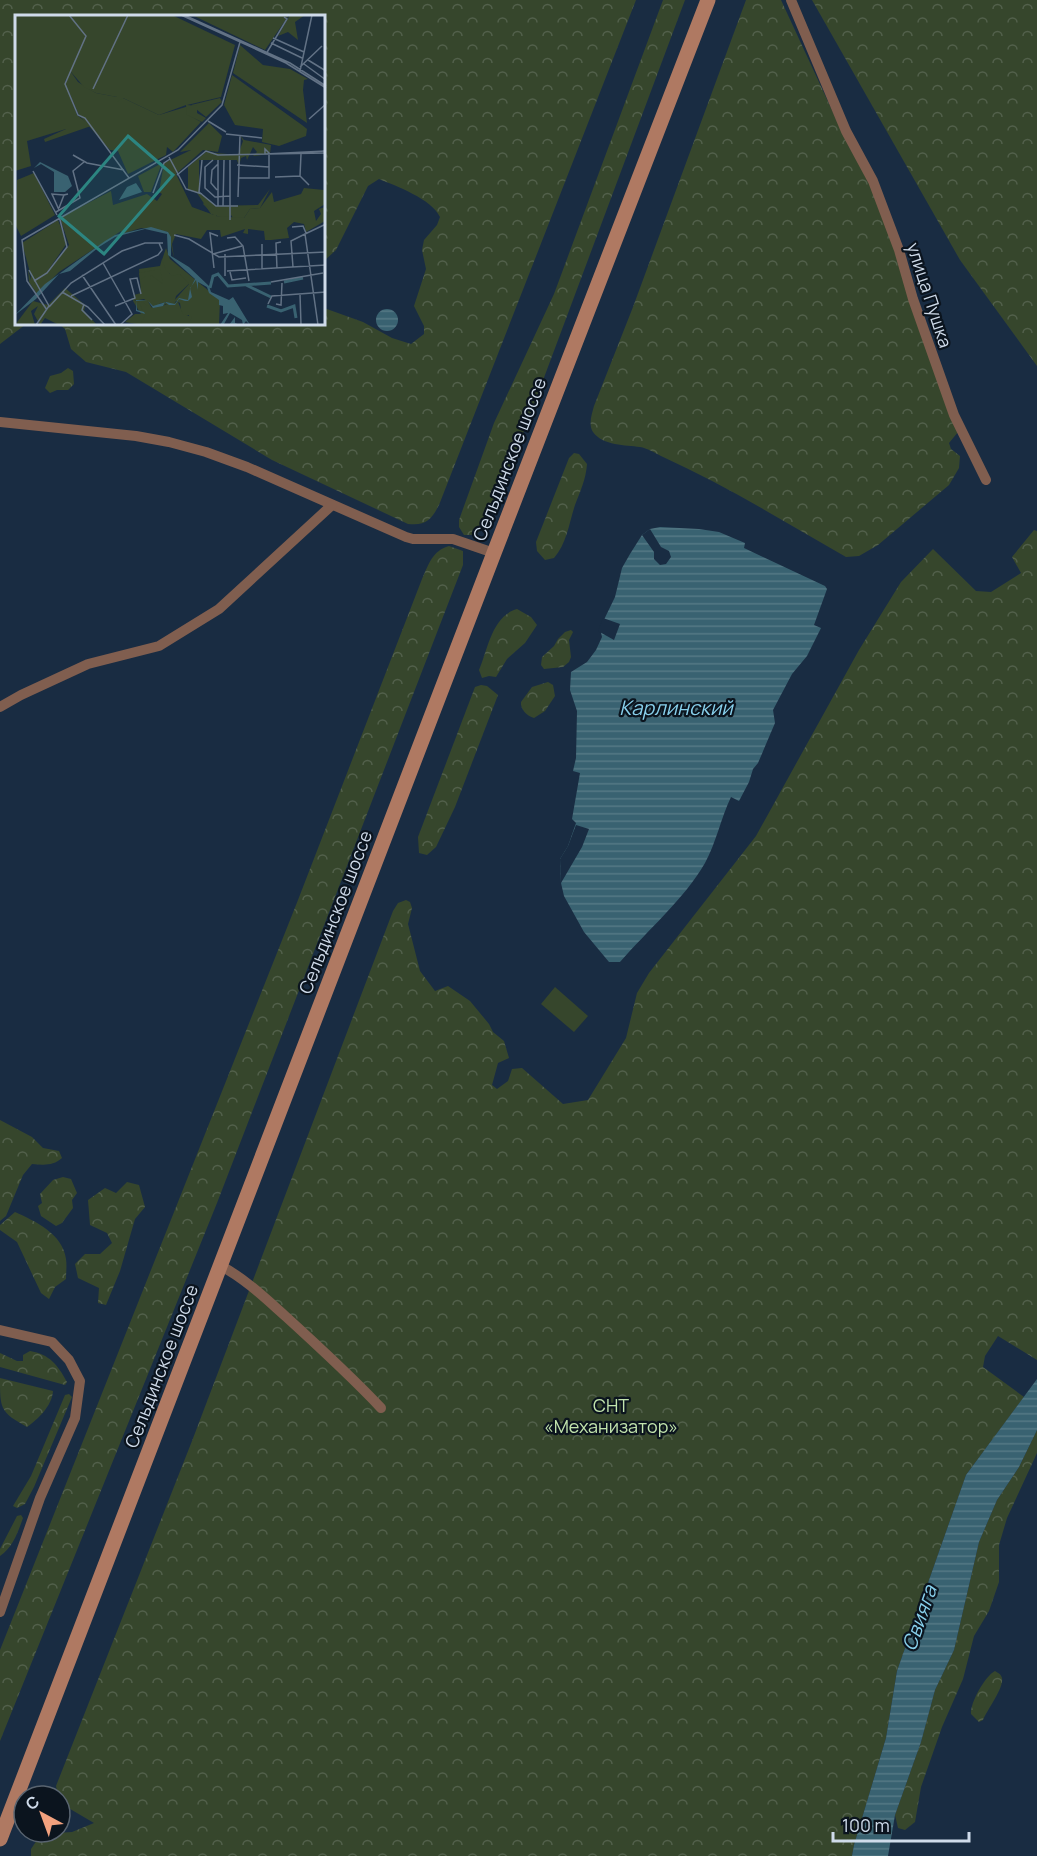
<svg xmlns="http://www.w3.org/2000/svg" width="1037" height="1856" font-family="Manrope,sans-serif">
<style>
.forest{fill:url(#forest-crowns)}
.pitch{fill:#36462c}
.water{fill:url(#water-rules)}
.pier{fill:#192c42}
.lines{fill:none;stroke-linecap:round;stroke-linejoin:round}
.street{stroke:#805e4f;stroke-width:10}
.secondary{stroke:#af7962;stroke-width:15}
.labels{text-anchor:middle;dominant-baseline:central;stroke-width:4.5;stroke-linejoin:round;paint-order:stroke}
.street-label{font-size:18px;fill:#cfdbea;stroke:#0b141e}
.park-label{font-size:18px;fill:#c2e4ad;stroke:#0b141e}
.water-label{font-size:20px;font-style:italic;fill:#88d0ec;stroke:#0b141e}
.inset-river{fill:none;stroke:#396271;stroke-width:3}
.inset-road{fill:none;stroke:#627285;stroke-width:1.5}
.view{fill:#2c8581;fill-opacity:0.15;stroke:#2c8581;stroke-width:3}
.inset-edge{fill:none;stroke:#cfdbea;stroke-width:3}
</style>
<defs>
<pattern id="forest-crowns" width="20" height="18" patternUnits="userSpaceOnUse" patternTransform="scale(1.5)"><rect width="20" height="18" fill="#36462c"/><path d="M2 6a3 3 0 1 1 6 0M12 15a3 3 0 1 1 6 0" fill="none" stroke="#52604b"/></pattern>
<pattern id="water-rules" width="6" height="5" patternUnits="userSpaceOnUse" patternTransform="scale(1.5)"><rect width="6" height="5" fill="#396271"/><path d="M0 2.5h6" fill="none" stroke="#557885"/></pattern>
</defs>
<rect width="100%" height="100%" fill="#192c42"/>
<!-- forest -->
<g class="forest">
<path d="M0,0H636L439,505C431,520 426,526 408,524L272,460L126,372L86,362L71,349L65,329L59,324H324V308L363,322L392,338L411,344L424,334V326L414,306L426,269L422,250L424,240L437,225L440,217C432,199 396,186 379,179L368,186L336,250L324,261V16H16V324H26L0,344Z"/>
<path d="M663,0H685L508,474L480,531L474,535H464L459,527V520L494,423L554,294Z"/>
<path d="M746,0H781L849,147L871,181L958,432L949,443L951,449L960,456L959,468L949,485L878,545L859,556L846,557C785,522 725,485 661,456C655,453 647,448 640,447C626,445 603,446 593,432C588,424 592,414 594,406L633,307Z"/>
<path d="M812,0H1037V366L960,260Z"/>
<path d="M68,368L73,371L74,384L68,390H57L50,393L45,388L50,376L61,373Z"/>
<path d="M574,453L579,454L587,464C586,479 580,492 575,505C569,523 567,543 554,558L545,560L537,551L536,542L569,458Z"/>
<path d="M1034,530L1037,531V1360L998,1336L985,1356L983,1367L1024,1397L966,1475L897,1671L886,1738L854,1845L852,1856H31V1849L41,1834L72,1832L94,1823L60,1803V1796H58L56,1786L192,1441L393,911L398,903L406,900L410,902L412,908L408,924L420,971L435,991L448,986L470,1001L489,1024L493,1032L504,1041L509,1058L498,1063L492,1085L497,1089L508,1081L512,1069L522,1068L563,1104L588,1100L626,1038L637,993L649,973L756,836L859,650L901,582L933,549L976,591L991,592L1021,573L1012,557Z"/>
<path d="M449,546L463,551V565L217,1203L0,1741V1650L298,900L422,579C429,564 432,551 449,546Z"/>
<path d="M517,609L531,617L537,625L525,643L507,659L496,677L489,676L482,678L479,670C488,649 492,616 517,609Z"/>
<path d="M571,630L573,632L569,640L571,657L569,662L563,667L544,669L541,665L542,657L554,646L558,639L565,632Z"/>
<path d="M548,682L553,685L555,696L545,711L534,718C527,716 520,709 521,702L532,687Z"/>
<path d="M481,685L487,686L498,695L455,807L436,847L427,855L419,853L418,837L475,687Z"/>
<path d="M0,1120L32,1137L43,1148L59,1151L62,1158C53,1166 44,1165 32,1164L23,1175L6,1216L0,1221Z"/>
<path d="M63,1177L71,1179L77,1193L72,1200L73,1208L62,1223L56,1226L41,1216L38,1206L42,1203L40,1194L53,1180Z"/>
<path d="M127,1182L139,1185L145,1207L135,1219L120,1271L106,1305L98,1303L99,1288L78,1278L75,1264L85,1254H100L112,1243L107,1233L90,1225L88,1200L105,1188L116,1193Z"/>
<path d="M15,1212C35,1221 63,1234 66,1259C67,1266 66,1273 66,1279L55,1287L49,1299L41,1293L17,1242L0,1230V1225Z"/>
<path d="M30,1351C49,1354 58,1365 67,1382L65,1385L0,1367V1353L17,1361H23V1355Z"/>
<path d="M0,1378L53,1391C52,1406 38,1419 27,1427C0,1412 0,1409 0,1378Z"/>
<path d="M69,1394L72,1397L34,1487L25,1504L17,1508L13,1506L31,1476L65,1395Z"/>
<path d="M1037,1430V1453L1007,1518L999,1545V1582L989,1611L974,1636L963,1679L942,1727L921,1787L915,1822L905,1830L898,1828L895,1815L921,1742L935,1690L954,1650L979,1542L997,1500L1019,1467Z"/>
<path d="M21,1515L23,1518C18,1532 13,1547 0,1556V1549L17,1516Z"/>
<path d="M995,1671C998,1673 1001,1674 1002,1678C1004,1688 987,1710 983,1720L979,1722L971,1714C970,1703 985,1676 995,1671Z"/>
</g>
<!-- pitch -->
<path class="pitch" d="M555,987L588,1016L574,1032L541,1004Z"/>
<!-- water -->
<g class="water">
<circle cx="387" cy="320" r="11"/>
<path d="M660,527L699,529L719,532L745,543L744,548L825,586L827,589L814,625L821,628L807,656L792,674L773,710L775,723L758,763L753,769L749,782L739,801L731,797C721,818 716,843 705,863C685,898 647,931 620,962H609L584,932L564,896L561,883L560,859L568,846L576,823L572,819L580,773L573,771L576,758L577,711L570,690L571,672L587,662L596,650L602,637L600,628L615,597L622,568L630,554L642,535L650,529Z"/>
<path d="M1037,1379V1430L1019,1467L997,1500L979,1542L954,1650L935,1690L921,1742L895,1815L888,1856H852L854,1845L886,1738L897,1671L966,1475Z"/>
</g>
<!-- pier -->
<g class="pier">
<path d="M650,529L661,547L669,551L671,557L666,564L660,565L654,559V552L642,535Z"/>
<path d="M603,618L620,624L614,640L598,631Z"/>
<path d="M576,825L589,829L582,847L561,883L560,859L568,846Z"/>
</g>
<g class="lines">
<!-- street -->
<g class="street">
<path d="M791,0L846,131L873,181L899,250L913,299L954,415L986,480"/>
<path d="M0,422L136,436L169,442L206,452L247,467L406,537L413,539H453L494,553"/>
<path d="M0,707L21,695L88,664L159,646L219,609L332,505"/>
<path d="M221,1266C244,1278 264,1297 283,1314C317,1345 350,1375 381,1408"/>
<path d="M0,1330L52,1342L69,1360L80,1381L75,1418L40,1498L0,1612"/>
</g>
<!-- secondary -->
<path class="secondary" d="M0,1839L494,553L708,0"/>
</g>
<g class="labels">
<!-- street labels -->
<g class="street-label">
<text transform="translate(930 295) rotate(72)">улица Пушка</text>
<text transform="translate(509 459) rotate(-69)">Сельдинское шоссе</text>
<text transform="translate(335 912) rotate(-69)">Сельдинское шоссе</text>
<text transform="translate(161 1366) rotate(-69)">Сельдинское шоссе</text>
</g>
<!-- park labels -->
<g class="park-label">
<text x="611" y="1405">СНТ<tspan x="611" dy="21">«Механизатор»</tspan></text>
</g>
<!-- water labels -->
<g class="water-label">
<text x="676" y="707">Карлинский</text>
<text transform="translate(919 1618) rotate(-71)">Свияга</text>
</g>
</g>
<!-- overview -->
<g transform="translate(15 15)">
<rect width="310" height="310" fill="#192c42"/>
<path d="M225,120L229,125L256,130L255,139L238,141L242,137L238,132L232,145L231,141L226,143L224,151L222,145H184V177L201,191L243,190L255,174L245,193L235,194L229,203H218L216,200L215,205L196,199L182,178L173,174V152L191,137L223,140L228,126ZM147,244L155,259L164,258L176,267L161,281L159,289L150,287L138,291L129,284L118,286L119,280L126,278L124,254L145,251ZM50,273L70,290L69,296L82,310H44L30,303L25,310L19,299L23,291L16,296L20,310H0L18,286L33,290Z" fill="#36462c"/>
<path d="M275,0H290L280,7L283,25L273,17L263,21ZM225,30L248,50L275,54L293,64L289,65L288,75L292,108L218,58ZM56,57L63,67L81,78L108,83L144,100L174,91L172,99L186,107L158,137L152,132L151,140L113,159L103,136L95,135L64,100L50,68ZM217,60L287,110L292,114L291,121L264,131L247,127L248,114L220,110L209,90ZM205,83L207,87L191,102L176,90ZM194,108L207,121L203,137L188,135L161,159L177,192L199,200L188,189L189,188L195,195L201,192V201L229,203L235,194L245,193L257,177L259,187L286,179L289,173L309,175L310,169V189L299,196L301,206L306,199L304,194L310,192V206L291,217L289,209L279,207L272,213L274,223L256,225H250L249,216L233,214V219L228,218L230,214L206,222L205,215H192L186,224L161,219L157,229L159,243L153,217L126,213L107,219L106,216L44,257L22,279L14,267L13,254L16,265V261L7,228L43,205L52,228L32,257L54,230L45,203L96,176L98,190L132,179L142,186L147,179L144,177L149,148L176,135L165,137ZM147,148L136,177H129L123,161ZM19,158L40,200L6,221L0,209L2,165ZM151,233L155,244L205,285L204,310H173L174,300L167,302L165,288L161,286L156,295L151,289L147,291L140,292L127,310L110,307L120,299H126L118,286L132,285L137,293L140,288L148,290L147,287L157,288L174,269L165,259L157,261L151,255L147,245ZM145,254L148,269L136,260L135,265L131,261L125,265L124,258Z" fill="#36462c"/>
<path d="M0,0H157L220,30L206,82L172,90L182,91V98L191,103L187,107L172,100L171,90L144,100L108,83L102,87V82L81,78L69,72L56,57L50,66L62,100L76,111L30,127L29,124L51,114L12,126L16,151L0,156ZM177,0H274L250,35ZM123,285L137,293L163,287L168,299L177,302L173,310H125L130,301Z" fill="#36462c"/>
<path d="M25,147L53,161L57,171L50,177H39V157L26,149L19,153ZM121,168L127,177L104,185L112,172ZM136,212L153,217L156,222V241L174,252L194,271L196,277L214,285L218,282L235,310L231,306L228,310L227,305L215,298L209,309L214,310L220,302V308L225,310H205L213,298L208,299V291L204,290V285L194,278L192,272L183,267V275L181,265L175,273L177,282L173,286H170L164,284L160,290H154L150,287L148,291L138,293L133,286H121L122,295L129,297L130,299L124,310L130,299L121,296V285L133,286L138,291L151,287L160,289L164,283L173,285L175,274L180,264L153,240L152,219L130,214L100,222L84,232L55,256L44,259L21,284L0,300L30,269L90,226L100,220Z" fill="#396271"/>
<path class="inset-river" d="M269,267L288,263M231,270L256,282M195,273L198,261L203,259L213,271L256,268M252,291L266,296L279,291L281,303"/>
<path class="inset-road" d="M54,0L71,21L50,69L63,100L70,103L114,163M166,0L271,48L311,73M169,0L275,48L311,71M258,23L289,37M256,28L287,43M251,39L272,4L269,2M293,45L311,56M289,49L311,65M285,52L307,31M285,56L297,0M78,74L113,0M294,104L311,89M193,106L211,117M211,119L247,123M250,134L255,139L311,136L250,139ZM286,139L285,161L294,170M58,140L72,148L109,155M154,142L171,174L187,179M187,145L184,177L201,191H223M198,145L190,152V173L200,182L215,181M222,150L254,152M18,156L42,200M162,160L191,136L203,140L311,138M260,162L285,161M223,163H254V140M202,175L196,168L197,155L203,149M138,178L149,148L155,144M223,182L225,120M203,191V145M208,191L209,145M44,193L49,180L53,179M44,195L37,179L49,180M41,197L65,183L58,156L69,147M215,205V145M277,212L288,211L291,218M159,220L174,224L204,242L311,237M212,223L220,222L228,231L234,266M198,239L227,231M88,248L117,299L105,310M278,252L276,226L290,219M199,253L195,218L203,221M262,254L261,228L266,227M14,255L34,291L21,310M247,255V229M212,256L311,250M215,257L217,265L231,263M67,260L101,310M210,261V239M19,266L32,258L52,232L44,201M256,267L308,258M47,277L73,292L90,310M285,279L286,310M56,281L143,240L147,235L144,228M69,289L67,295L77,305M253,289L257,281L311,277M261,289L266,290L267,268M100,291L120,283L115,264L122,263L126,279M34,292L56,268L107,236L130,228H148M32,295L12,266L7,225L163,135L207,90L225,27M303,310L290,219L311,209"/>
<path class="view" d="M113,121L158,160L89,239L44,201Z"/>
<rect width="310" height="310" class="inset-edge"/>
</g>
<!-- north arrow -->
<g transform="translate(42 1814) rotate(319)"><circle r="28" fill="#0b141e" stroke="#596470" stroke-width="1.5"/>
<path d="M0-4.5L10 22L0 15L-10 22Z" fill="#f2a17e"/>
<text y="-9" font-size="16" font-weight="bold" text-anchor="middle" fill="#cfdbea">С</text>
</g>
<!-- scale -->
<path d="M833 1832v9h136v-9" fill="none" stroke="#cfdbea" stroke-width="3"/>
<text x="842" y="1832" font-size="18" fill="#cfdbea" stroke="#0b141e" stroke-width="4.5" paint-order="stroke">100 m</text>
</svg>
